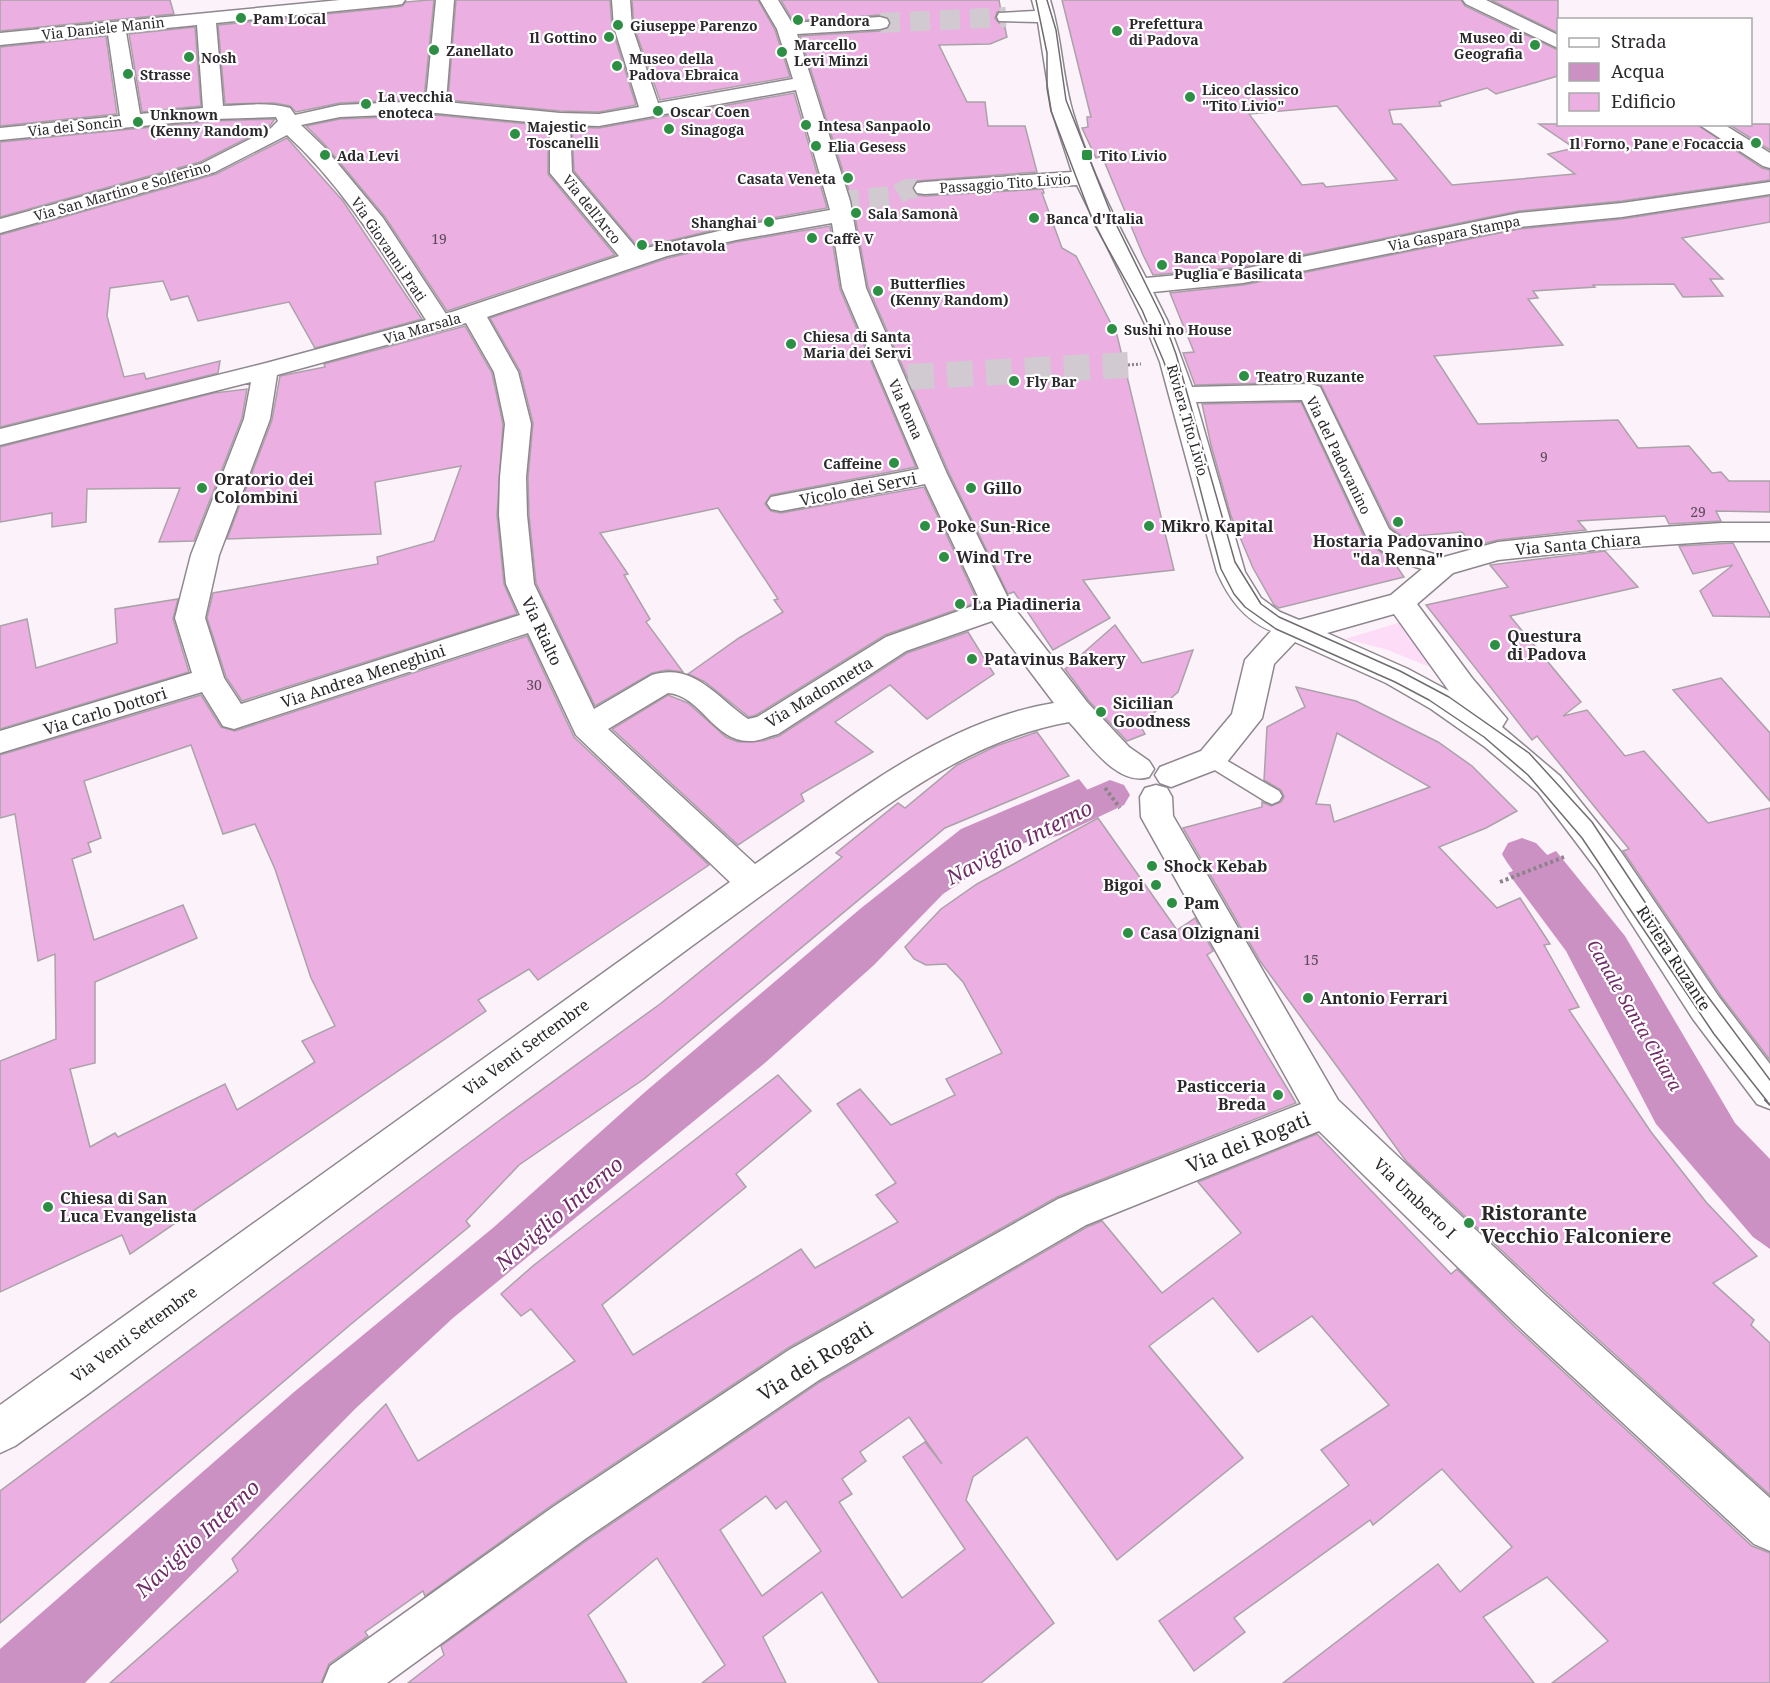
<svg xmlns="http://www.w3.org/2000/svg" width="1770" height="1683" font-family="'Noto Serif',serif">
<style>
.green{fill:#fddcf7}
.water{fill:#cc91c3}
.lines{fill:none;stroke-linecap:round;stroke-linejoin:round}
.canal{fill:#cc91c3;fill-rule:evenodd}
.building{fill:#ebafe2;stroke:#aba2a9;stroke-width:1.5;fill-rule:evenodd}
.street-tunnel-far1{stroke:#d1cad1;stroke-width:20;stroke-dasharray:20 10;stroke-linecap:butt}
.street-tunnel{stroke:#d1cad1;stroke-width:26;stroke-dasharray:26 13;stroke-linecap:butt}
.lane-casing{stroke:#8f878e;stroke-width:3}
.street-casing{stroke:#8f878e;stroke-width:3}
.path-far1{stroke:#8a848a;stroke-width:3;stroke-dasharray:2 2;stroke-linecap:butt}
.path{stroke:#8a848a;stroke-width:4;stroke-dasharray:3 3;stroke-linecap:butt}
.lane{fill:#fff;fill-rule:evenodd}
.street{fill:#fff;fill-rule:evenodd}
.tram-far1{stroke:#716c71;stroke-width:1.5}
.tram{stroke:#716c71;stroke-width:2}
.poi-dot{fill:#2c8f43;stroke:#fff;stroke-width:2}
.labels{text-anchor:middle;dominant-baseline:central;stroke-width:4.5;stroke-linejoin:round;paint-order:stroke}
.far-poi-label{font-size:14px;font-weight:bold;fill:#2b282b;stroke:#fff;text-anchor:start}
.far-street-label{font-size:14px;fill:#2b282b;stroke:#fff}
.number-label{font-size:14px;fill:#5b4a59}
.poi-label{font-size:16px;font-weight:bold;fill:#2b282b;stroke:#fff;text-anchor:start}
.street-label{font-size:16px;fill:#2b282b;stroke:#fff}
.water-label{font-size:18px;font-style:italic;fill:#702b69;stroke:#fff}
.near-street-label{font-size:20px;fill:#2b282b;stroke:#fff}
.near-poi-label{font-size:20px;font-weight:bold;fill:#2b282b;stroke:#fff;text-anchor:start}
.near-water-label{font-size:21px;font-style:italic;fill:#702b69;stroke:#fff}
</style>
<rect width="100%" height="100%" fill="#fbf2fa"/>
<!-- green -->
<path class="green" d="M1401,622L1430,667L1385,649L1345,639Z"/>
<!-- water -->
<g class="water">
<path d="M1079,779L1101,807L1008,851L943,894L874,965L766,1062L453,1318L355,1409L85,1683H0V1649L294,1392L494,1227L645,1092L860,909L961,829Z"/>
<path d="M1556,851L1625,936L1735,1123L1770,1159V1249L1753,1237L1656,1124L1566,951L1508,873Z"/>
</g>
<g class="lines">
<!-- canal -->
<g class="canal">
<path d="M1110,780L1124,785L1130,795L1124,805L1060,835L1046,839L1032,835L1026,824L1032,813Z"/>
<path d="M1522,838L1536,843L1581,891L1587,903L1581,915C1570,918 1564,920 1554,915C1542,910 1508,866 1502,854L1508,843Z"/>
</g>
</g>
<!-- building -->
<g class="building">
<path d="M0,0H170L174,14L0,31Z"/>
<path d="M429,0H434L424,99L340,103L296,112L290,106L274,103L225,104L218,25L396,7L402,6L406,2Z"/>
<path d="M456,0H610L612,28L636,105L599,112L560,111L448,100Z"/>
<path d="M632,0H758L775,30L790,77L660,100L634,27Z"/>
<path d="M781,0H999L1001,11L997,12L995,18L999,23H1004L1007,37L990,44L939,45L967,102H985L988,126H1025L1037,172L917,181L912,189L917,195L925,196L1043,189L1044,193H1042L1062,248L1076,256L1117,335L1174,570L1083,580L1110,618L1053,650L1014,592L1008,594L949,473L868,287L852,200L800,36L880,31L889,28L891,22L888,17L880,15L793,21Z"/>
<path d="M1062,0H1461L1465,6L1558,50V76L1496,94L1487,88L1439,102L1441,106L1389,110L1393,124H1401L1452,185L1575,174L1548,154L1574,148L1539,124H1696L1762,168L1770,170V180L1622,201L1519,211L1243,267L1153,275L1143,255L1102,156L1096,158L1082,128L1088,127L1087,117H1091ZM1337,106L1397,180L1326,187L1323,183L1302,185L1249,114Z"/>
<path d="M1491,0H1558V33Z"/>
<path d="M195,27L201,106L142,112L129,34Z"/>
<path d="M106,36L117,114L0,126V47Z"/>
<path d="M794,93L827,208L735,225L639,248L574,171L572,127L599,128Z"/>
<path d="M436,115L548,126V174L615,255L447,311L385,217L326,146L306,126L340,119Z"/>
<path d="M275,119L269,127L200,162L0,217V142L213,121Z"/>
<path d="M1728,124H1770V150Z"/>
<path d="M287,138L343,201L422,319L315,348L289,302L198,321L188,296L171,300L163,281L110,288L107,316L124,377L144,373L146,379L220,361L218,373L0,427V235L216,174Z"/>
<path d="M1770,196V222L1682,238L1723,279H1710L1723,296L1683,297L1674,284L1593,285L1595,287L1533,291L1538,298L1528,299L1563,345L1434,356L1478,424L1618,420L1638,448L1689,446L1712,473L1721,472L1729,481H1770V512L1716,511L1721,521L1669,524L1665,516L1578,521L1586,530L1498,540L1474,546L1462,532L1403,537L1391,528L1321,385L1311,382L1195,385L1183,353L1194,352L1170,293L1243,285L1519,229L1622,219Z"/>
<path d="M830,226L840,289L916,467L771,495L765,504L771,511L781,513L924,487L978,602L885,635L756,715L749,717L705,682L688,674L739,638L783,612L774,600L778,599L718,508L600,533L628,574L624,575L650,619L646,622L683,672L667,670L652,673L595,706L536,583L529,515L528,477L533,423L520,371L490,318L668,258L736,242Z"/>
<path d="M465,326L492,373L503,424L497,515L504,584L517,614L242,701L226,677L207,618L213,593L378,564L377,557L434,541L461,466L375,482L381,534L227,539L272,420L280,376L325,367L324,364Z"/>
<path d="M247,389L242,418L194,541L159,542L180,488L87,489L86,522L52,527V513L0,522V447L214,393Z"/>
<path d="M1301,402L1366,541L1394,562L1404,577L1279,608L1274,605L1253,568L1231,516L1211,445L1202,404Z"/>
<path d="M1733,543L1770,614V617L1713,616L1700,591L1733,565L1693,574L1679,546Z"/>
<path d="M1605,551L1638,587L1510,616L1581,702L1563,716L1587,710L1625,756L1644,751L1708,823L1770,808V1060L1721,996L1623,851L1629,849L1537,736L1532,740L1426,605L1508,587L1490,565Z"/>
<path d="M178,599L173,619L189,672L0,729V626L27,619L36,668L117,643L115,609Z"/>
<path d="M1115,625L1142,663L1193,650L1178,692L1140,725L1145,734L1127,741L1089,701L1065,669Z"/>
<path d="M968,632L994,674L927,719L890,685L835,722L873,752L801,794L804,801L738,845L612,729L668,695L688,703L726,737L738,742L762,741L779,736L907,653Z"/>
<path d="M527,636L574,737L709,865L538,980L529,969L478,1000L486,1011L130,1254L122,1235L0,1292V1061L56,1039L55,954L38,961L15,814L0,818V755L201,695L221,727L235,731ZM191,745L223,834L255,824L275,869L311,978L335,1026L302,1041L315,1062L237,1110L225,1084L118,1137L115,1133L90,1147L70,1069L95,1063V982L197,938L183,905L94,940L72,859L91,852L88,843L101,838L84,781Z"/>
<path d="M1721,678L1770,733V801L1673,690Z"/>
<path d="M1296,687L1356,701L1438,742L1472,766L1517,811L1486,828L1439,847L1497,908L1520,898L1550,944L1544,945L1579,1007L1569,1010L1651,1132L1706,1202L1757,1256L1713,1283L1754,1320L1751,1325L1770,1343V1495L1548,1294L1406,1161L1260,961L1183,828L1262,807V802L1271,806L1281,802L1284,797L1281,790L1264,780L1267,727L1305,707ZM1337,733L1430,787L1334,822L1330,805L1316,804Z"/>
<path d="M1037,732L1069,776L945,828L644,1079L519,1165L466,1221L470,1226L350,1325L0,1623V1491L500,1120L660,1004L842,857L836,853L898,803L905,808L957,765L996,746Z"/>
<path d="M1098,818L1177,930L1195,918L1213,951L1207,955L1296,1103L1057,1197L788,1348L552,1505L425,1596L423,1591L365,1632L368,1636L329,1664L321,1683H110L238,1571L232,1559L386,1404L418,1461L575,1361L531,1309L521,1316L501,1294L534,1265L778,1075L811,1111L736,1174L746,1187L602,1305L633,1355L801,1249L815,1268L898,1222L876,1195L896,1183L837,1104L860,1089L891,1125L955,1095L946,1079L1002,1053L963,982L946,964L926,965L914,959L905,947L941,909L977,884Z"/>
<path d="M1317,1134L1451,1274L1457,1269L1514,1326L1752,1546L1770,1553V1683H1552L1608,1641L1547,1577L1483,1617L1534,1683H1283L1438,1564L1460,1592L1512,1547L1442,1469L1373,1525L1370,1520L1234,1618L1245,1632L1194,1671L1159,1621L1349,1485L1321,1450L1389,1405L1312,1316L1258,1352L1213,1298L1149,1346L1243,1458L1117,1560L1027,1437L973,1477L966,1500L1054,1623L981,1683H879L822,1592L763,1637L786,1683H702L725,1665L657,1558L588,1615L627,1683H408L444,1655L441,1646L586,1541L820,1382L1087,1227L1102,1221L1162,1293L1241,1233L1198,1182ZM909,1417L942,1464L925,1442L903,1457L965,1549L902,1598L839,1502L852,1494L842,1479L866,1461L860,1452ZM766,1496L776,1509L786,1501L821,1551L762,1596L720,1530Z"/>
</g>
<g class="lines">
<!-- street-tunnel-far1 -->
<g class="street-tunnel-far1">
<path d="M880,23L1006,17"/>
<path d="M839,201L895,196L907,189L925,188"/>
</g>
<!-- street-tunnel -->
<path class="street-tunnel" d="M908,377L1128,365"/>
<!-- lane casing -->
<g class="lane-casing">
<path id="lane" d="M1212,752L1279,791L1282,796L1279,801L1272,804L1265,801L1205,764L1202,759L1205,754Z"/>
</g>
<!-- street casing -->
<g class="street-casing">
<g id="street">
<path d="M340,0H405L402,4L396,5L216,23L223,106C245,105 268,102 290,108L295,115L340,105L426,101L436,0H454L446,102L560,113L599,114L639,107L614,27L612,0H630L632,27L658,103L793,79L777,29L760,0H778L792,23L880,17L887,19L889,23L887,27L880,29L797,34L850,201L866,288L947,474L1011,604L1087,702L1129,747L1149,761L1154,769L1149,777C1117,787 1089,743 1069,722C971,739 891,802 812,859C749,904 686,950 623,997C445,1130 267,1262 88,1394L15,1446L0,1453V1405L730,882L576,735L528,633L234,729L223,726L202,692L0,753V731L192,673L175,618L191,555L244,419L251,382L0,445V429L266,363L426,320C384,255 344,187 287,135L215,172L0,233V219L201,164L270,129L278,121L276,117L213,119L0,140V128L120,116L108,34L0,45V33ZM197,25L203,108L140,114L126,32ZM796,90L830,210L736,227L638,250L572,172L570,125L599,126ZM436,113L550,124V173L619,256L446,314L383,218L324,147L301,125L340,117ZM832,223L842,288L919,469L781,495L771,497L767,503L771,509L781,511L925,484L981,603L886,637L757,717L748,719C717,698 694,662 652,675L594,709L534,584L527,515L526,477L531,424L518,372L487,317L667,256L736,240ZM466,323L494,372L505,424L500,477L499,515L506,584L520,615L241,704L224,678L205,618L219,555L270,419L277,375ZM992,621L1054,703C941,721 846,801 755,864L608,729L668,693C701,695 714,743 751,741C760,741 769,736 778,734L906,651Z"/>
<path d="M1032,0H1050C1062,37 1062,77 1073,113C1091,174 1117,223 1146,278L1243,269L1519,213L1622,203L1770,182V194L1622,217L1519,227L1243,283L1153,292L1168,322L1192,387L1311,384L1320,387L1389,529L1414,548L1444,557L1498,542L1603,531L1722,523H1770V541H1722L1603,549L1498,560L1453,573L1417,604L1472,678L1507,719L1502,727L1560,776L1621,852L1719,997L1770,1064V1109L1757,1104L1693,1019L1597,870L1538,792L1485,747L1431,709L1386,683L1295,642L1274,664L1262,718L1223,767L1171,787L1160,783L1155,775L1160,767L1201,751L1232,714L1245,660L1271,631C1244,619 1229,599 1217,572L1160,362L1144,322L1077,185L925,194L917,193L914,188L917,183L925,182L1072,172L1052,111L1038,22L999,21L997,17L999,13L1035,11ZM1302,400L1368,540L1394,560L1422,569L1391,595L1299,620L1280,612L1261,598L1245,572L1196,402ZM1394,614L1449,691L1408,669L1327,633Z"/>
<path d="M1463,0H1486L1558,35V48L1466,4Z"/>
<path d="M1698,124H1723L1770,153V168L1763,166Z"/>
<path d="M1156,785L1167,788L1172,797L1173,816L1338,1100L1546,1296L1770,1498V1551L1754,1544L1516,1324L1319,1131L1086,1225L819,1380L585,1539L387,1683H323L330,1666L553,1507L789,1350L1058,1199L1301,1104L1141,817L1140,797L1145,788Z"/>
</g>
</g>
<!-- path-far1 -->
<path class="path-far1" d="M1128,365L1141,364"/>
<!-- path -->
<g class="path">
<path d="M1105,788L1120,808"/>
<path d="M1500,882L1564,857"/>
</g>
<!-- lane -->
<use href="#lane" class="lane"/>
<!-- street -->
<use href="#street" class="street"/>
<!-- tram-far1 -->
<g class="tram-far1">
<path d="M1036,0L1047,53V88L1051,111L1094,224L1142,310L1164,362L1184,427L1221,569L1234,594L1245,607L1276,629L1395,682L1429,700L1484,737L1528,775L1582,838L1714,1034L1767,1101"/>
<path d="M1047,0L1056,30L1066,100L1112,216L1163,319L1176,354L1235,562L1261,604L1279,617L1400,671L1449,697L1529,753L1592,822L1703,990L1770,1080"/>
</g>
<!-- tram -->
<path class="tram" d="M1765,1100L1770,1105"/>
</g>
<!-- markers -->
<g class="poi-dot">
<circle cx="241" cy="18" r="6"/>
<circle cx="798" cy="20" r="6"/>
<circle cx="618" cy="25" r="6"/>
<circle cx="1117" cy="31" r="6"/>
<circle cx="609" cy="37" r="6"/>
<circle cx="1535" cy="45" r="6"/>
<circle cx="434" cy="50" r="6"/>
<circle cx="782" cy="52" r="6"/>
<circle cx="189" cy="57" r="6"/>
<circle cx="617" cy="66" r="6"/>
<circle cx="128" cy="74" r="6"/>
<circle cx="1190" cy="97" r="6"/>
<circle cx="366" cy="104" r="6"/>
<circle cx="658" cy="111" r="6"/>
<circle cx="138" cy="122" r="6"/>
<circle cx="806" cy="125" r="6"/>
<circle cx="669" cy="129" r="6"/>
<circle cx="515" cy="134" r="6"/>
<circle cx="1756" cy="143" r="6"/>
<circle cx="816" cy="146" r="6"/>
<circle cx="325" cy="155" r="6"/>
<rect x="1081" y="149" width="12" height="12" rx="3"/>
<circle cx="848" cy="178" r="6"/>
<circle cx="856" cy="213" r="6"/>
<circle cx="1034" cy="218" r="6"/>
<circle cx="769" cy="222" r="6"/>
<circle cx="812" cy="238" r="6"/>
<circle cx="642" cy="245" r="6"/>
<circle cx="1162" cy="265" r="6"/>
<circle cx="878" cy="291" r="6"/>
<circle cx="1112" cy="329" r="6"/>
<circle cx="791" cy="344" r="6"/>
<circle cx="1244" cy="376" r="6"/>
<circle cx="1014" cy="381" r="6"/>
<circle cx="894" cy="463" r="6"/>
<circle cx="202" cy="488" r="6"/>
<circle cx="971" cy="488" r="6"/>
<circle cx="1398" cy="522" r="6"/>
<circle cx="925" cy="526" r="6"/>
<circle cx="1149" cy="526" r="6"/>
<circle cx="944" cy="557" r="6"/>
<circle cx="960" cy="604" r="6"/>
<circle cx="1495" cy="645" r="6"/>
<circle cx="972" cy="659" r="6"/>
<circle cx="1101" cy="712" r="6"/>
<circle cx="1152" cy="866" r="6"/>
<circle cx="1156" cy="885" r="6"/>
<circle cx="1172" cy="903" r="6"/>
<circle cx="1128" cy="933" r="6"/>
<circle cx="1308" cy="998" r="6"/>
<circle cx="1278" cy="1095" r="6"/>
<circle cx="48" cy="1207" r="6"/>
<circle cx="1469" cy="1223" r="6"/>
</g>
<g class="labels">
<!-- far-poi labels -->
<g class="far-poi-label">
<text x="253" y="18">Pam Local</text>
<text x="810" y="20">Pandora</text>
<text x="1129" y="23">Prefettura<tspan x="1129" dy="16">di Padova</tspan></text>
<text x="630" y="25">Giuseppe Parenzo</text>
<text x="597" y="37" text-anchor="end">Il Gottino</text>
<text x="1523" y="37" text-anchor="end">Museo di<tspan x="1523" dy="16">Geografia</tspan></text>
<text x="794" y="44">Marcello<tspan x="794" dy="16">Levi Minzi</tspan></text>
<text x="446" y="50">Zanellato</text>
<text x="201" y="57">Nosh</text>
<text x="629" y="58">Museo della<tspan x="629" dy="16">Padova Ebraica</tspan></text>
<text x="140" y="74">Strasse</text>
<text x="1202" y="89">Liceo classico<tspan x="1202" dy="16">"Tito Livio"</tspan></text>
<text x="378" y="96">La vecchia<tspan x="378" dy="16">enoteca</tspan></text>
<text x="670" y="111">Oscar Coen</text>
<text x="150" y="114">Unknown<tspan x="150" dy="16">(Kenny Random)</tspan></text>
<text x="818" y="125">Intesa Sanpaolo</text>
<text x="527" y="126">Majestic<tspan x="527" dy="16">Toscanelli</tspan></text>
<text x="681" y="129">Sinagoga</text>
<text x="1744" y="143" text-anchor="end">Il Forno, Pane e Focaccia</text>
<text x="828" y="146">Elia Gesess</text>
<text x="337" y="155">Ada Levi</text>
<text x="1099" y="155">Tito Livio</text>
<text x="836" y="178" text-anchor="end">Casata Veneta</text>
<text x="868" y="213">Sala Samonà</text>
<text x="1046" y="218">Banca d'Italia</text>
<text x="757" y="222" text-anchor="end">Shanghai</text>
<text x="824" y="238">Caffè V</text>
<text x="654" y="245">Enotavola</text>
<text x="1174" y="257">Banca Popolare di<tspan x="1174" dy="16">Puglia e Basilicata</tspan></text>
<text x="890" y="283">Butterflies<tspan x="890" dy="16">(Kenny Random)</tspan></text>
<text x="1124" y="329">Sushi no House</text>
<text x="803" y="336">Chiesa di Santa<tspan x="803" dy="16">Maria dei Servi</tspan></text>
<text x="1256" y="376">Teatro Ruzante</text>
<text x="1026" y="381">Fly Bar</text>
<text x="882" y="463" text-anchor="end">Caffeine</text>
</g>
<!-- far-street labels -->
<g class="far-street-label">
<text transform="translate(103 28) rotate(-6)">Via Daniele Manin</text>
<text transform="translate(75 126) rotate(-6)">Via dei Soncin</text>
<text transform="translate(1005 183) rotate(-4)">Passaggio Tito Livio</text>
<text transform="translate(122 191) rotate(-16)">Via San Martino e Solferino</text>
<text transform="translate(592 209) rotate(51)">Via dell'Arco</text>
<text transform="translate(1454 233) rotate(-11)">Via Gaspara Stampa</text>
<text transform="translate(389 249) rotate(56)">Via Giovanni Prati</text>
<text transform="translate(422 328) rotate(-16)">Via Marsala</text>
<text transform="translate(906 409) rotate(66)">Via Roma</text>
<text transform="translate(1188 420) rotate(74)">Riviera Tito Livio</text>
<text transform="translate(1339 455) rotate(64)">Via del Padovanino</text>
</g>
<!-- number labels -->
<g class="number-label">
<text x="439" y="238">19</text>
<text x="1544" y="456">9</text>
<text x="1698" y="511">29</text>
<text x="534" y="684">30</text>
<text x="1311" y="959">15</text>
</g>
<!-- poi labels -->
<g class="poi-label">
<text x="214" y="479">Oratorio dei<tspan x="214" dy="18">Colombini</tspan></text>
<text x="983" y="488">Gillo</text>
<text x="937" y="526">Poke Sun-Rice</text>
<text x="1161" y="526">Mikro Kapital</text>
<text x="1398" y="541" text-anchor="middle">Hostaria Padovanino<tspan x="1398" dy="18">"da Renna"</tspan></text>
<text x="956" y="557">Wind Tre</text>
<text x="972" y="604">La Piadineria</text>
<text x="1507" y="636">Questura<tspan x="1507" dy="18">di Padova</tspan></text>
<text x="984" y="659">Patavinus Bakery</text>
<text x="1113" y="703">Sicilian<tspan x="1113" dy="18">Goodness</tspan></text>
<text x="1164" y="866">Shock Kebab</text>
<text x="1144" y="885" text-anchor="end">Bigoi</text>
<text x="1184" y="903">Pam</text>
<text x="1140" y="933">Casa Olzignani</text>
<text x="1320" y="998">Antonio Ferrari</text>
<text x="1266" y="1086" text-anchor="end">Pasticceria<tspan x="1266" dy="18">Breda</tspan></text>
<text x="60" y="1198">Chiesa di San<tspan x="60" dy="18">Luca Evangelista</tspan></text>
</g>
<!-- street labels -->
<g class="street-label">
<text transform="translate(858 489) rotate(-11)">Vicolo dei Servi</text>
<text transform="translate(1578 544) rotate(-5)">Via Santa Chiara</text>
<text transform="translate(542 631) rotate(65)">Via Rialto</text>
<text transform="translate(363 676) rotate(-18)">Via Andrea Meneghini</text>
<text transform="translate(819 692) rotate(-31)">Via Madonnetta</text>
<text transform="translate(105 711) rotate(-17)">Via Carlo Dottori</text>
<text transform="translate(1674 958) rotate(57)">Riviera Ruzante</text>
<text transform="translate(526 1047) rotate(-36)">Via Venti Settembre</text>
<text transform="translate(1415 1198) rotate(44)">Via Umberto I</text>
<text transform="translate(134 1334) rotate(-36)">Via Venti Settembre</text>
</g>
<!-- water labels -->
<g class="water-label">
<text transform="translate(1635 1015) rotate(60)">Canale Santa Chiara</text>
</g>
<!-- near-street labels -->
<g class="near-street-label">
<text transform="translate(1248 1142) rotate(-22)">Via dei Rogati</text>
<text transform="translate(815 1361) rotate(-32)">Via dei Rogati</text>
</g>
<!-- near-poi labels -->
<g class="near-poi-label">
<text x="1481" y="1212">Ristorante<tspan x="1481" dy="23">Vecchio Falconiere</tspan></text>
</g>
<!-- near-water labels -->
<g class="near-water-label">
<text transform="translate(1019 842) rotate(-27)">Naviglio Interno</text>
<text transform="translate(559 1213) rotate(-41)">Naviglio Interno</text>
<text transform="translate(197 1538) rotate(-43)">Naviglio Interno</text>
</g>
</g>
<!-- legend -->
<rect x="1557" y="18" width="195" height="108" fill="#ffffff" stroke="#aaa9aa" stroke-width="1.5"/>
<rect x="1569" y="38" width="30" height="9" fill="#ffffff" stroke="#aaa9aa" stroke-width="1.5"/>
<text x="1611" y="48" font-size="18" fill="#2b282b">Strada</text>
<rect x="1569" y="63" width="30" height="18" fill="#cc91c3" stroke="#aaa9aa" stroke-width="1.5"/>
<text x="1611" y="78" font-size="18" fill="#2b282b">Acqua</text>
<rect x="1569" y="93" width="30" height="18" fill="#ebafe2" stroke="#aaa9aa" stroke-width="1.5"/>
<text x="1611" y="108" font-size="18" fill="#2b282b">Edificio</text>
</svg>
